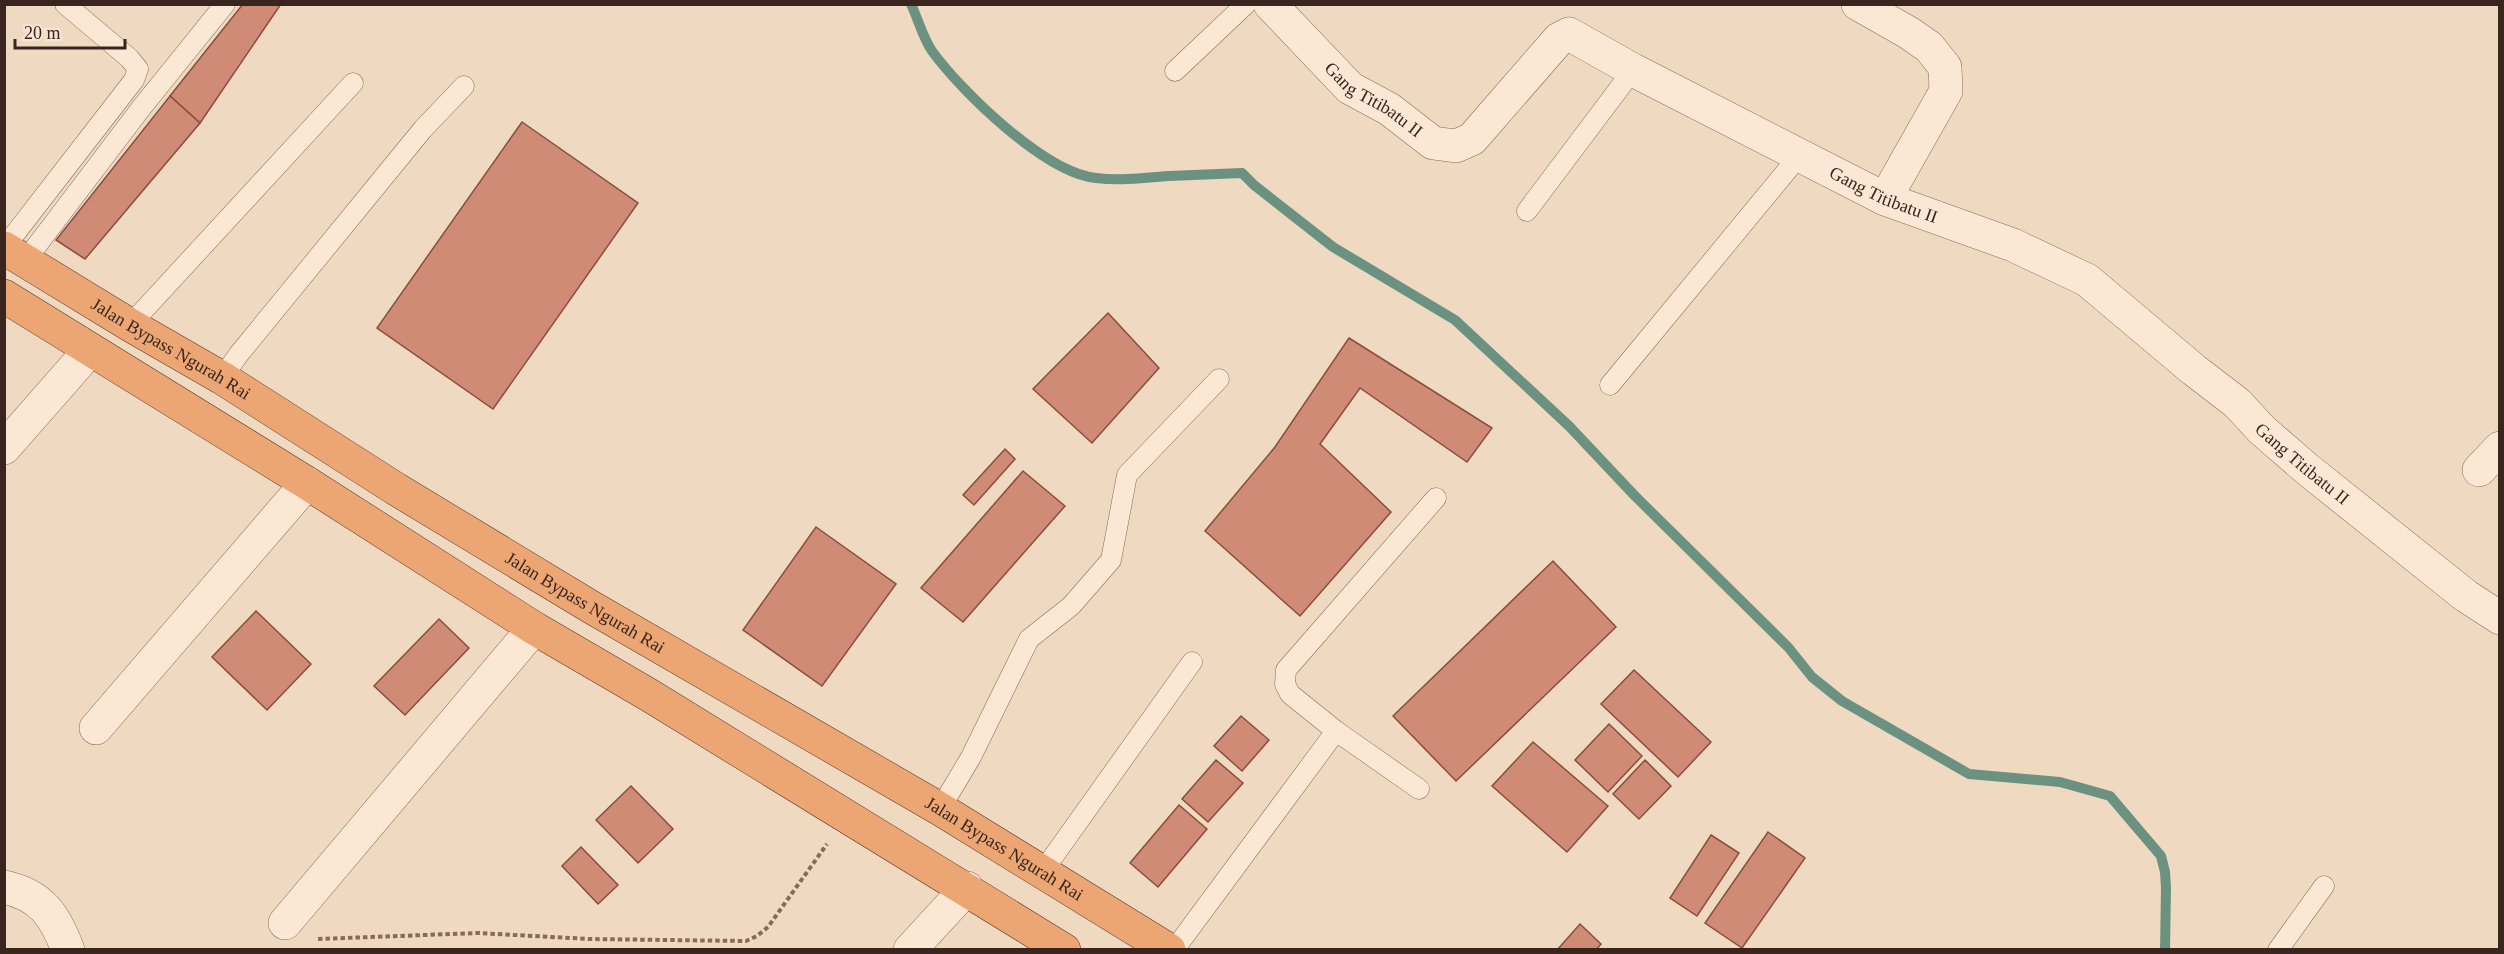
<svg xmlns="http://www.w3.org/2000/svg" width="2504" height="954" font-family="'Times New Roman',serif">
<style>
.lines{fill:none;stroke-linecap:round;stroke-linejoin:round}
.stream{stroke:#6b9180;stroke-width:10}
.building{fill:#d08b76;stroke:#8a4d3d;stroke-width:1.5}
.service-casing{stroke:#8a6958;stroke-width:21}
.minor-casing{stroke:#8a6958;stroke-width:34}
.trunk-casing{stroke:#58392d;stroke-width:34}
.path{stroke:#8a6958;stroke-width:4;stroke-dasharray:4.5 3;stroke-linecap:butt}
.service{stroke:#fae8d5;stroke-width:20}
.minor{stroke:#fae8d5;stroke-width:33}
.trunk{stroke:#eca673;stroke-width:33}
.labels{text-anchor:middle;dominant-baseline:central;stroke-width:4.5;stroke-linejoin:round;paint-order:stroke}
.street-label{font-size:18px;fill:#39251d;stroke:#f7e5d1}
</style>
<rect width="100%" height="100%" fill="#f0d9c1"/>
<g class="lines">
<!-- stream -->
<path class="stream" d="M911,4C918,19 923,38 932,51C961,91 1045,173 1096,178C1120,181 1145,178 1169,176C1193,175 1218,174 1242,173L1254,185L1333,247L1455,320L1569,426L1635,496L1788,647L1812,677L1842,701L1969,774L2060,782L2110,796L2161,856L2165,872L2166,888L2165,950"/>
</g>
<!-- building -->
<g class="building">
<path d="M243,4H281L200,123L170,96Z"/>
<path d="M170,96L200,123L85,259L56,240Z"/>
<path d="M522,122L638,203L493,409L377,328Z"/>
<path d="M1108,313L1159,368L1092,443L1033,389Z"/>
<path d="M1349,338L1492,428L1467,462L1360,388L1320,444L1391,512L1300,616L1205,531L1275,447Z"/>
<path d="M1005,449L1015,459L974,505L963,495Z"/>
<path d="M1023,471L1065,506L963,622L921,588Z"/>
<path d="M816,527L896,584L822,686L743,630Z"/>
<path d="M1553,561L1616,627L1456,781L1393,716Z"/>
<path d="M256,611L311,664L267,710L212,657Z"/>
<path d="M439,619L469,648L405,715L374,686Z"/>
<path d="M1634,670L1711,742L1678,777L1601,704Z"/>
<path d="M1241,716L1269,740L1242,771L1214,746Z"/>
<path d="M1609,724L1642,756L1608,792L1575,760Z"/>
<path d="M1533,742L1608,806L1567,852L1492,786Z"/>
<path d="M1216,760L1243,783L1208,822L1182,799Z"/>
<path d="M1645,760L1671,786L1639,819L1613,794Z"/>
<path d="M631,786L673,829L638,863L596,820Z"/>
<path d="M1179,805L1207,829L1158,887L1130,863Z"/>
<path d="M1768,832L1805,858L1742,948L1705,923Z"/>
<path d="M1711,835L1739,853L1697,916L1670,898Z"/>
<path d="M581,847L618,885L598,904L562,866Z"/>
<path d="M1580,924L1601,944L1596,950H1557Z"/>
</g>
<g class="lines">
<!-- service casing -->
<g class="service-casing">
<g id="service">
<path d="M1175,71L1246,4"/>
<path d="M1527,211L1633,70"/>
<path d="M4,248L134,80L138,69L129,58L65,4"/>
<path d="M25,261L142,107L225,4"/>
<path d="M130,325L353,83"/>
<path d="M222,378L239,354L423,129L464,86"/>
<path d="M1610,385L1799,156"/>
<path d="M1419,789L1336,731L1290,694L1285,684L1286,670L1436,498"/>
<path d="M940,809L971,757L1029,639L1071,606L1111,560L1127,475L1219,379"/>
<path d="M1043,871L1192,662"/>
<path d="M1174,950L1336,731"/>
<path d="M2278,950L2324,886"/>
</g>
</g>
<!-- minor casing -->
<g class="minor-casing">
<g id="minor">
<path id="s1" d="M1270,4L1350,88L1389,109L1433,143L1456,146L1472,139L1559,39L1569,34L1633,70L1885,199L2013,245L2087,280L2194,370L2237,403L2262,430L2307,469L2466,596L2500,618"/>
<path d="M1858,4L1909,33L1929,47L1945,67L1946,91L1885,199"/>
<path d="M4,448L90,350"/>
<path d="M2479,470L2500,448"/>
<path d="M96,728L307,483"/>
<path d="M4,887C42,895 55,916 68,950"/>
<path d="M285,923L534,628"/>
<path d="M910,950L967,888"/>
</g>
</g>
<!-- trunk casing -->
<g class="trunk-casing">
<g id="trunk">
<path id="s2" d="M4,248L130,325L222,378L396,489L591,607L940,809L1169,950"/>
<path d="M4,296L307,483L534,628L649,695L1064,950"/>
</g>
</g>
<!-- path -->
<path class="path" d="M318,939L478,933L589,939L746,941L757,936L768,927L827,844"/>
<!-- service -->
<use href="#service" class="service"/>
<!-- minor -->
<use href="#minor" class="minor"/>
<!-- trunk -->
<use href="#trunk" class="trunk"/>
</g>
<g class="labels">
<!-- street labels -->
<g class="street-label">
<text stroke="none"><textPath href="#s1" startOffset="142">Gang Titibatu II</textPath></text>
<text stroke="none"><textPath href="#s1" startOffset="754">Gang Titibatu II</textPath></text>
<text stroke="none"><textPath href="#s2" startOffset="195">Jalan Bypass Ngurah Rai</textPath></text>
<text stroke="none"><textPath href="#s1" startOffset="1258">Gang Titibatu II</textPath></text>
<text stroke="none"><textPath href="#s2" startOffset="681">Jalan Bypass Ngurah Rai</textPath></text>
<text stroke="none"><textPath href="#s2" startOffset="1167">Jalan Bypass Ngurah Rai</textPath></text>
</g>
</g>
<!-- border -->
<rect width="2504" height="954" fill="none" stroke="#39251d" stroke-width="12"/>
<!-- scale -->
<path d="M15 39v9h110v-9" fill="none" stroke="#39251d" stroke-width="3"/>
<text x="24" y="39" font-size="18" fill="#39251d" stroke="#f7e5d1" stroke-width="4.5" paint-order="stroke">20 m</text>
</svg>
